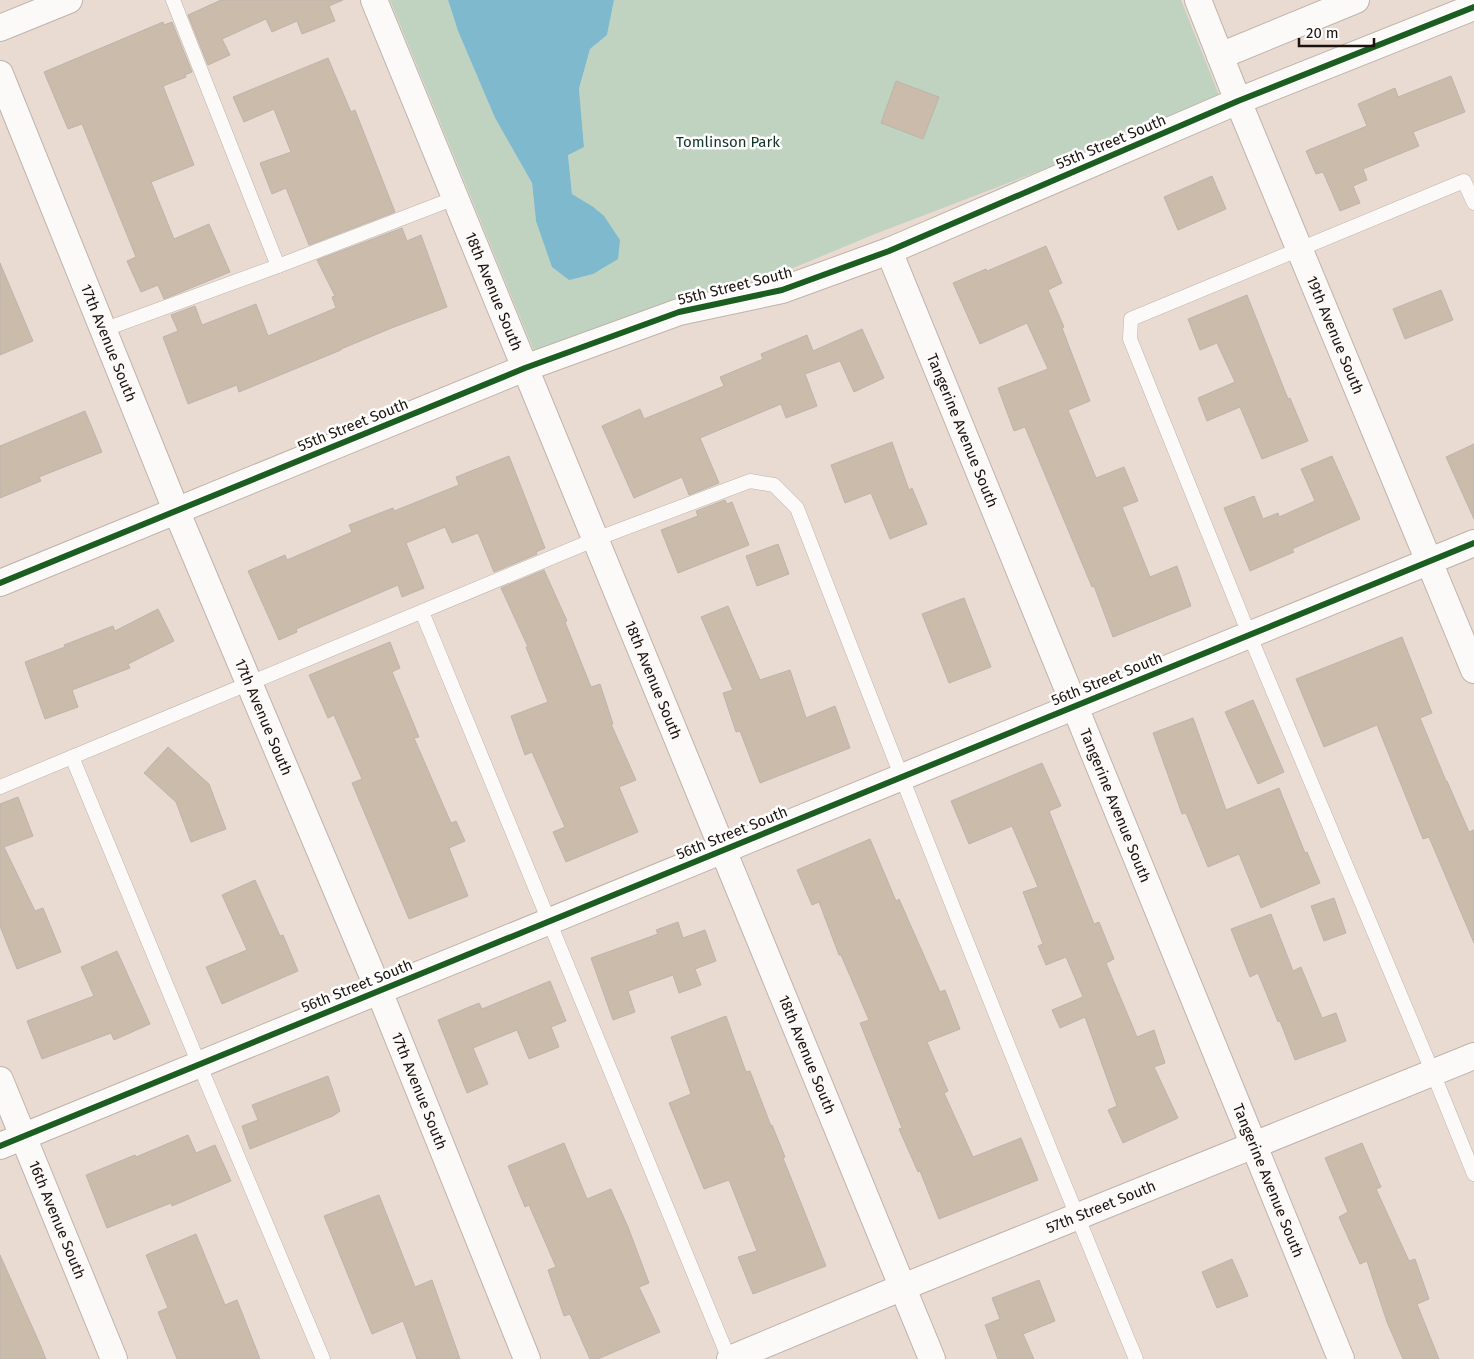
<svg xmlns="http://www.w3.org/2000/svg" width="1474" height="1359" font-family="'Fira Sans',sans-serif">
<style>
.green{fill:#bfd3c0}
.water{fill:#7eb9ce}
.building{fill:#cabbaa;stroke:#beb4ac}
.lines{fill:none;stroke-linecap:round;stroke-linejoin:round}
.service-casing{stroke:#bfb3ac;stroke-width:15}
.minor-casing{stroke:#bfb3ac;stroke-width:28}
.service{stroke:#fcfaf8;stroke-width:14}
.minor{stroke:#fcfaf8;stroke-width:26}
.cycleway-casing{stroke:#fff;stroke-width:9}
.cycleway{stroke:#1b5e20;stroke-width:6}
.labels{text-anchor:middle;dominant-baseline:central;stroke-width:5;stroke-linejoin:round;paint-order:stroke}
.park-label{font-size:15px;fill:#103424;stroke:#fff}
.street-label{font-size:15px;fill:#1d130e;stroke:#fff}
</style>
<rect width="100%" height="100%" fill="#eadbd2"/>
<!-- green -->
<path class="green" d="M390,0H448L458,31L495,118L532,183L536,221L592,206L572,194L568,154L584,147L579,90L590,49L607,35L614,0H1181L1219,95L1063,162L875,234L762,281L534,351Z"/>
<!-- water -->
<path class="water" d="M448,0H614L607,35L590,49L579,89L584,147L568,155L572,194L592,206L604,216L620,240L618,259L593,274L569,280L552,267L536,221L532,183L495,118L458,31Z"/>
<!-- building -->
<g class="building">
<path d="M221,0H343L329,6L335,21L302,34L297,21L272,32L266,19L222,39L230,55L208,65L188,15Z"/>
<path d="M163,22L164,25L172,22L192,72L185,75L186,77L163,86L194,165L151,182L174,239L209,224L230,272L164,299L158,285L141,292L127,261L136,257L82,124L68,129L44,72Z"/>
<path d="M328,58L351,112L355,110L395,212L309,245L286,188L272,194L260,163L291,152L274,109L244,122L233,97Z"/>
<path d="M1451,76L1465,112L1413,132L1419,146L1363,169L1367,180L1353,186L1360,203L1340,211L1323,172L1316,174L1306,151L1367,126L1358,104L1395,88L1398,97Z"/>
<path d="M896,81L939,97L923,139L881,123Z"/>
<path d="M1212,176L1226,209L1178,230L1164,197Z"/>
<path d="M402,228L407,241L421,235L447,307L394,327L341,349V350L239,392L237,385L188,404L163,337L178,331L171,315L195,306L202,325L256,304L268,336L336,308L332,297L335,296L317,260Z"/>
<path d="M1046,246L1062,283L1048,290L1064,327L1062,328L1090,401L1068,410L1096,478L1124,467L1138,501L1122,507L1150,577L1177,566L1191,606L1113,637L1094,586L1092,587L1025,427L1014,431L998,388L1048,369L1027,323L980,344L953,283L986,269L987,271Z"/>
<path d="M0,263L33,341L0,355Z"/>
<path d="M1441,290L1453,320L1405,339L1393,309Z"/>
<path d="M1247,295L1288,399L1290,398L1308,441L1262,459L1240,407L1207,421L1198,398L1235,382L1217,343L1200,350L1188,319Z"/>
<path d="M862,329L884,378L854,392L840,361L805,374L817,406L786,418L781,404L700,438L719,483L689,495L682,477L634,498L602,426L640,409L644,419L724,386L720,377L763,359L761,354L807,335L813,351Z"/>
<path d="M85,411L102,452L39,477L41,481L0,498V446Z"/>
<path d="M892,442L909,490L912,488L927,524L890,539L871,493L845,503L831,465Z"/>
<path d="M1474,444V519L1446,457Z"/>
<path d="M509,456L545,548L536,552L537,554L494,572L478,533L452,543L445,527L406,543L424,588L402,597L398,585L296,629L297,632L279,640L248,571L285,555L287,560L352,532L349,525L393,508L394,511L459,485L456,477Z"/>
<path d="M1332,456L1360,519L1292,549L1294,552L1250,571L1224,508L1254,496L1263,519L1278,513L1279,517L1315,501L1301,469Z"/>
<path d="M725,500L727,504L732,502L749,545L678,573L661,530L698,516L696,511Z"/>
<path d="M778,544L789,574L757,586L746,556Z"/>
<path d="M544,570L567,621L565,622L591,687L600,684L613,724H611L636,780L619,787L638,832L566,862L553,832L565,827L532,752L525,755L511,716L548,702L526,647H528L501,588Z"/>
<path d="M964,598L991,667L949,683L922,614Z"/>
<path d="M728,606L760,680L790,670L806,718L835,706L850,748L760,783L740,731L736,732L723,693L733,690L701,617Z"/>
<path d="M158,609L174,641L128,664L130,668L72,690L78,707L45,719L25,662L65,647L64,645L113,626L115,631Z"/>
<path d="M1402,637L1432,713L1420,718L1446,781H1447L1469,832L1474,830V943L1429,837L1423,839L1377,725L1324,747L1296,679Z"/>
<path d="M390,642L400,668L392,672L419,737L414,738L451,823L456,821L465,841L449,848L468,896L409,919L352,783L362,779L334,715L328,718L309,675Z"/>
<path d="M1253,700L1284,772L1258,784L1225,712Z"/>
<path d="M1193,718L1226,810L1279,788L1305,853L1307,852L1320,883L1261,908L1239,854L1208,867L1186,813L1182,814L1153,733Z"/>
<path d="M168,747L209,784L226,829L191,842L176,802L144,773Z"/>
<path d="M1042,763L1061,806L1049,811L1094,924L1099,922L1114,959L1106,963L1137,1037L1154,1030L1165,1063L1154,1067L1178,1118L1123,1143L1108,1110L1117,1106L1085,1017L1060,1028L1052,1010L1083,997L1066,957L1046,965L1038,946L1043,944L1023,892L1038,887L1012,826L969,844L951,801Z"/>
<path d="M18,797L33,836L4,847L35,911L43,908L61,952L17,969L0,926V804Z"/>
<path d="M870,839L896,901L899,899L940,992L945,990L960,1029L927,1042L948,1091L944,1093L973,1157L1021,1138L1038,1180L939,1219L920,1171L918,1172L899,1129L902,1128L860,1023L869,1020L841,955H839L819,902L812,905L797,870Z"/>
<path d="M255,880L280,936L283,935L298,971L222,1004L206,967L247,950L222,895Z"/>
<path d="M1334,898L1346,933L1324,941L1311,906Z"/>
<path d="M1271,914L1293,971L1301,967L1322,1018L1336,1013L1346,1041L1295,1060L1280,1021L1278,1022L1258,973L1250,977L1231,929Z"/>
<path d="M678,922L683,938L705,930L716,961L695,969L701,985L679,993L673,975L628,991L635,1012L613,1020L591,958L658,934L656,930Z"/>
<path d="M117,951L150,1024L114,1040L111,1033L42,1059L27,1021L94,996L81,967Z"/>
<path d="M550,981L566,1021L551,1027L559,1047L529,1059L517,1030L473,1048L488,1084L467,1093L438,1020L479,1003L482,1009Z"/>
<path d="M726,1016L746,1072L750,1071L771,1126L772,1125L785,1157L783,1158L826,1266L753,1294L738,1257L757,1251L729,1180L704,1189L669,1103L691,1094L671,1037Z"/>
<path d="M328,1076L340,1111L333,1116L250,1149L242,1126L258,1120L252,1105Z"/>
<path d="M188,1135L196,1153L215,1145L231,1181L172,1206L171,1203L107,1228L86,1175L135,1155L136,1157Z"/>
<path d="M564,1143L587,1199L611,1189L628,1227L649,1283L639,1287L660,1332L598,1359H590L570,1314L564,1316L548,1270L556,1267L529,1205L525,1207L508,1166Z"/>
<path d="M1362,1143L1381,1187L1376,1189L1409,1261L1415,1259L1429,1299L1417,1304L1439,1359H1403L1387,1322L1367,1261L1360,1264L1339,1217L1348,1212L1325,1158Z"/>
<path d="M379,1195L415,1287L432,1280L460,1359H417L403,1321L372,1334L324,1216Z"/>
<path d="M196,1234L225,1305L237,1300L260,1359H177L158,1312L168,1308L146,1255Z"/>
<path d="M0,1255L39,1342L46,1359H0Z"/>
<path d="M1232,1259L1248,1296L1217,1308L1202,1272Z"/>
<path d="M1039,1280L1055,1321L1023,1334L1034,1359H998L985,1325L1000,1319L992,1298Z"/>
</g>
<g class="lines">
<!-- service casing -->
<g class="service-casing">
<g id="service">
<path d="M173,0L278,266"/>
<path d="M1474,203L1464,181L1131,319L1130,339L1249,634L1433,1073L1474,1174"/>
<path d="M103,330L278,266L455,198"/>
<path d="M422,612L729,1359"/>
<path d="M72,757L199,1064L323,1359"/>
<path d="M0,787L596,539L750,481L774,485L797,508C907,793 1019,1077 1136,1359"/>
</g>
</g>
<!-- minor casing -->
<g class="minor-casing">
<g id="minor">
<path id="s1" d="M374,0L932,1359"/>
<path id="s2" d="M1198,0L1238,101L1474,670"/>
<path d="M0,28L69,0"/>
<path d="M1220,56L1356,0"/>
<path id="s3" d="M0,74L176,510L379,991L527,1359"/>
<path id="s4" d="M889,251L1341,1359"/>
<path d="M0,583L525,368L679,312L782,290L889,251L1238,101L1474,7"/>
<path id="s5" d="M0,1080L114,1359"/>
<path d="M0,1146L1474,543"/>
<path id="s6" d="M730,1359L903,1287L1474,1056"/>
</g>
</g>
<!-- service -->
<use href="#service" class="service"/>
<!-- minor -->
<use href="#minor" class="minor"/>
<!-- cycleway casing -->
<g class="cycleway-casing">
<g id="cycleway">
<path d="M0,583L525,368L679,312L782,290L889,251L1238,101L1474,7"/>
<path d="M0,1146L1474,543"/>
</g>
</g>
<!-- cycleway -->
<use href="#cycleway" class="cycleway"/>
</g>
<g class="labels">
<!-- park labels -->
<g class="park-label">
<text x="728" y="142">Tomlinson Park</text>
</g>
<!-- street labels -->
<g class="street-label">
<text transform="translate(1111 142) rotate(-23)">55th Street South</text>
<text transform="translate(735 286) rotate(-14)">55th Street South</text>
<text stroke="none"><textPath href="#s1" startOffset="315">18th Avenue South</textPath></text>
<text stroke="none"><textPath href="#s2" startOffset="362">19th Avenue South</textPath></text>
<text stroke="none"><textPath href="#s3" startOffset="290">17th Avenue South</textPath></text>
<text transform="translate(353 425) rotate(-22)">55th Street South</text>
<text stroke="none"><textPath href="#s4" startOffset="194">Tangerine Avenue South</textPath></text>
<text stroke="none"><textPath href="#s1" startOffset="735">18th Avenue South</textPath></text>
<text transform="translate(1107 679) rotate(-22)">56th Street South</text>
<text stroke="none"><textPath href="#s3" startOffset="695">17th Avenue South</textPath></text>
<text stroke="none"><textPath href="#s4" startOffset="599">Tangerine Avenue South</textPath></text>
<text transform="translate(732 833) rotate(-22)">56th Street South</text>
<text transform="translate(357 986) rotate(-22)">56th Street South</text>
<text stroke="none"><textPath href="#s1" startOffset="1140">18th Avenue South</textPath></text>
<text stroke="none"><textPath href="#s3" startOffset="1100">17th Avenue South</textPath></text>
<text stroke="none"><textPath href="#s4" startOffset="1004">Tangerine Avenue South</textPath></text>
<text stroke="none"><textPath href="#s6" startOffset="401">57th Street South</textPath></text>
<text stroke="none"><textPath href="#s5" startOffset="151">16th Avenue South</textPath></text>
</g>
</g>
<!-- scale -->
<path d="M1299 38v8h75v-8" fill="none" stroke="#1d130e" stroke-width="2.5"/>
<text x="1306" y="38" font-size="15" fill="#1d130e" stroke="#ffffff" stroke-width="4" paint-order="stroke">20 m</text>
</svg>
